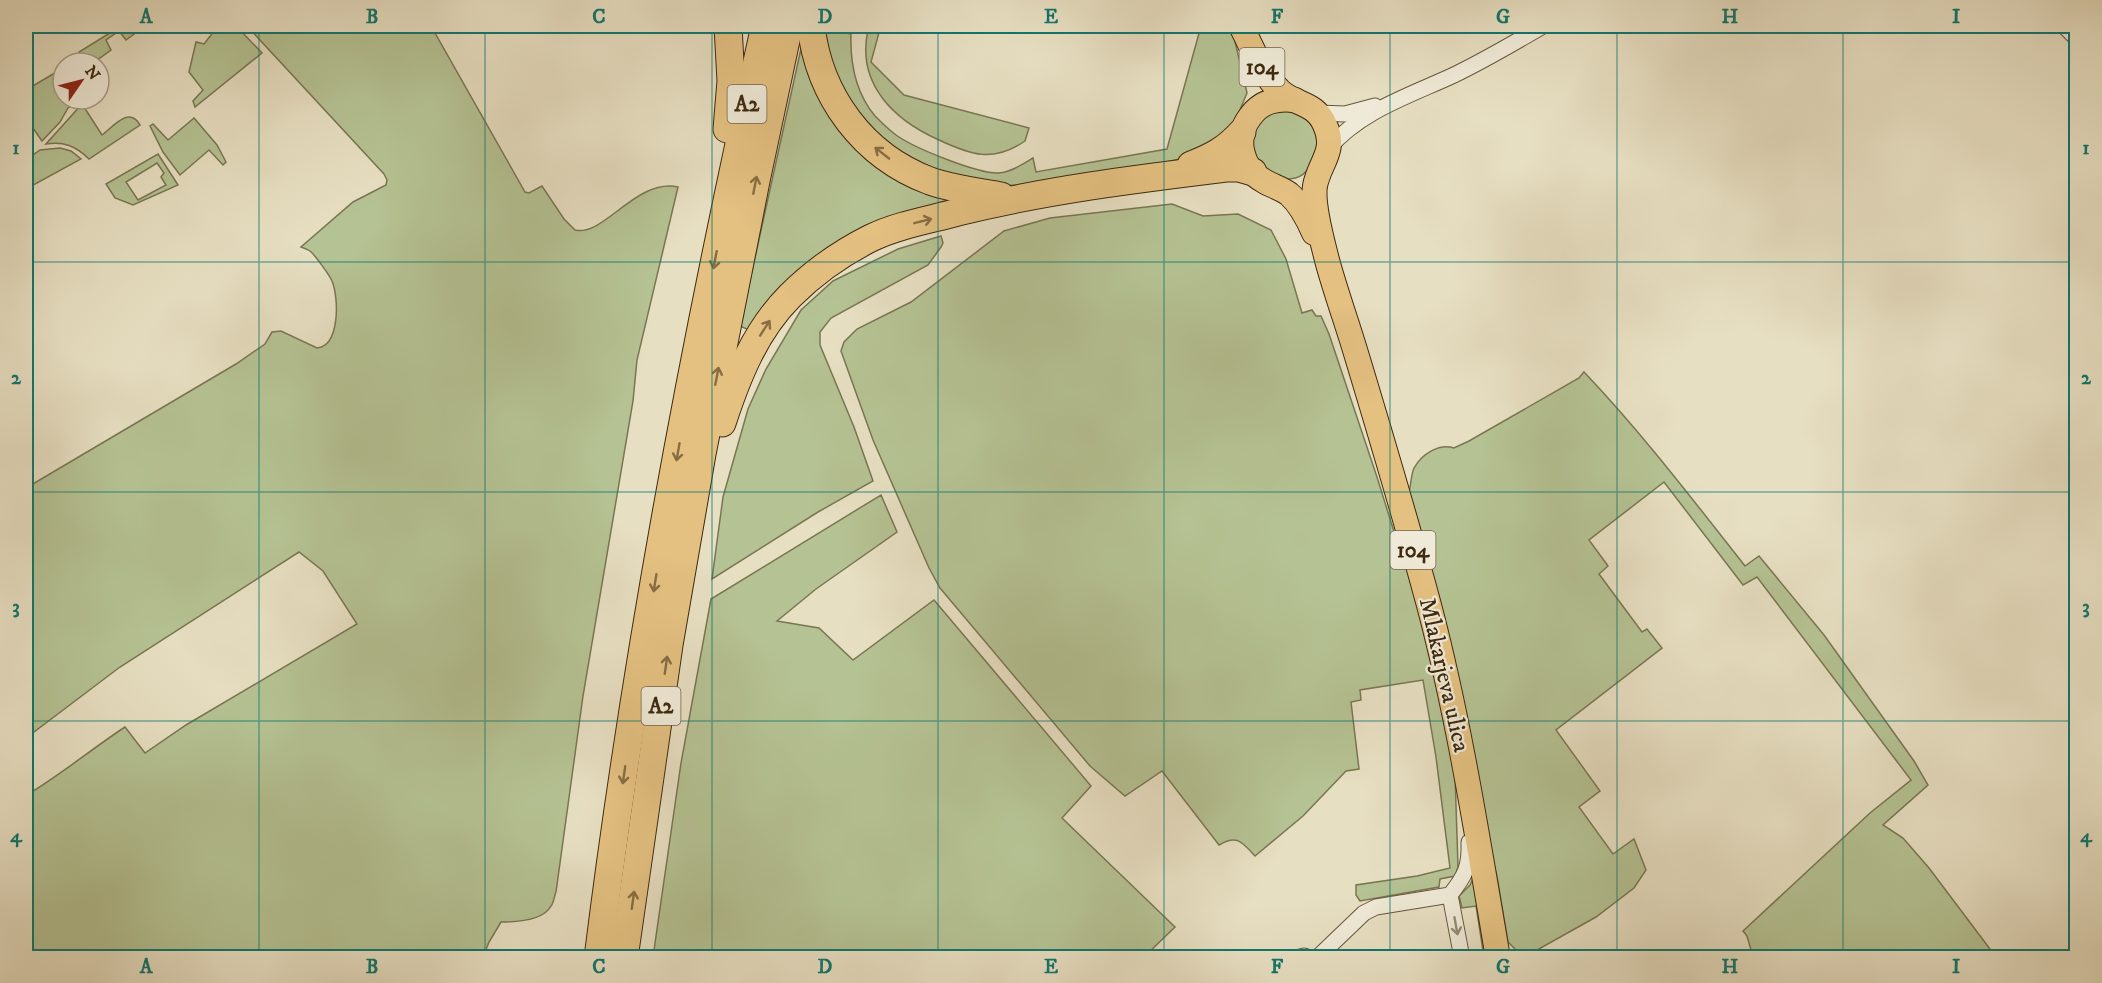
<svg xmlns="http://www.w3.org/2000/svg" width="2102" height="983" font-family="'IM FELL DW Pica',serif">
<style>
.green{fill:#b5c293;stroke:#797652;stroke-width:1.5;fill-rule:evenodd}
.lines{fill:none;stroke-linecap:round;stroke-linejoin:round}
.street-casing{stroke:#68563c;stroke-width:17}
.primary-casing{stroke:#3d2910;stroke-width:26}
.highway-casing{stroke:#3d2910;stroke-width:29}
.street{stroke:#efead7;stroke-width:15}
.primary{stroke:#e4c081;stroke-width:24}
.highway{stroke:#e4c081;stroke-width:27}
.oneway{stroke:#886d43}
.oneway2{stroke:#968a74}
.grid{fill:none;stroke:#0f766e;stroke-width:1.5;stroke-opacity:0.55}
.labels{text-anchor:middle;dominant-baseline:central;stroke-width:4.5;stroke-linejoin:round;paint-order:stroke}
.shield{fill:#efead7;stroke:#72634c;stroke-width:1.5}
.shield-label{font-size:22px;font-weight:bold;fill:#3d2910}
.street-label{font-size:24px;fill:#3d2910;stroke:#efead7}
.neatline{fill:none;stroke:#0f766e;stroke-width:2}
.grid-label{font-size:20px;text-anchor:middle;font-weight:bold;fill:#0f766e}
</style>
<rect width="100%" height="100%" fill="#e7dfc2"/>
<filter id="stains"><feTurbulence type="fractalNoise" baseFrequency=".00333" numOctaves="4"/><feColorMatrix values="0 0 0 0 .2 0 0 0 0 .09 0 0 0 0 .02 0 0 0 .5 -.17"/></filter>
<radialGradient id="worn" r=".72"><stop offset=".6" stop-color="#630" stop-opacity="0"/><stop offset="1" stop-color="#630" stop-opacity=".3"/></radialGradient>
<!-- green -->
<g class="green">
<path d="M121,26H145L126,40L119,31L106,40L111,50L93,63H71L81,56L79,52Z"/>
<path d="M218,26H236L262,53L195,107L193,101L203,90L189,72L196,42L204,44Z"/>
<path d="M247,26H431L525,192L529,193L542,186L564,219L575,230C604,237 636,178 678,187L637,360L633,401L583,696L556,892C554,896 554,903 551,906C543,921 516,922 501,922L489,942L483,957H26V793H30C63,773 93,748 125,727L145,753L186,725L357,624L323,571L299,552L120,667L26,738V488L236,364L265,344L272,332L281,331L317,348C340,346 339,298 332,281C330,276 315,255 310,251C307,249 304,248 301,247L353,202L386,185L387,180L384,174Z"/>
<path d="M817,26H843L842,32L851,34C850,63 856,93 875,116C881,122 889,130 896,135C914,148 978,174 999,173C1011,172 1023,164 1033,158L1036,172L1167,149L1201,26H1228L1234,37L1247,93L1229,136L1189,157L1086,180L1002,186L928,175L857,124Z"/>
<path d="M872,28L880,29L871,62L904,95L1029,128L1025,141C993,163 971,155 939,140C894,120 856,84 868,30Z"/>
<path d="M802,44L822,102L964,196L885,226L751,331L740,326Z"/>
<path d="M63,68V99H80L68,108L60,122L42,141L26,118V90Z"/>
<path d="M82,104L102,135C114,126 129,106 140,125L89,159C76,146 63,141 46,144Z"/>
<path d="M1270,108L1304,110L1322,141C1309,168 1308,184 1273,178L1250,153L1249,135Z"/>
<path d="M194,118L217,145L226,162L223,165L209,150L180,175L163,152L150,126L153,124L168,140Z"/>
<path d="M60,148L71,151L81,159L26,189V160L40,150Z"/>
<path d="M158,154L178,185L133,205L115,198L106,184ZM157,163L164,173L161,177L166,185L138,200L126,182Z"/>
<path d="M1172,204L1203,216L1238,214L1271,230L1286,259L1302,313L1312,310L1316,316H1321L1329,334L1377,477L1400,551L1420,606L1455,774L1458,867L1455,876L1440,879L1439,887L1360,901L1356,895V885L1417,876L1450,868L1436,757L1423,680L1360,690L1361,700L1351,702L1359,769L1346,771L1303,816L1255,856C1242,842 1237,834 1219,845L1162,771L1125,796L1090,766L940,588L929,568L873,440L841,351L844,342L857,329L911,302L1004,231L1050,218Z"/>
<path d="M941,236L943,243L941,247L928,265L831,318L820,332V345L854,427L873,481L818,512L712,579L723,497L748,409L766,369L801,310L833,281L898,249Z"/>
<path d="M1584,372C1642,433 1693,500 1745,566L1759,556L1824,635L1914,761L1928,785L1883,825L1903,838L1929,868L1996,957H1753L1747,936L1743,931L1870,813L1911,780L1757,577L1743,585L1664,482L1589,540L1608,566L1599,574L1642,632L1647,629L1662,648L1556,730L1600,791L1579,807L1613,854L1634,839L1646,870L1634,888L1596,917L1530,954L1518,952L1508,942L1497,877L1409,492C1411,485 1411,475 1414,468C1422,454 1439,443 1454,448L1469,441L1579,378Z"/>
<path d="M881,495L897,532L816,589L777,621L819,628L853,660L934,600L1091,786L1062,818L1175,927L1144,957L977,958L975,954L970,958L653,957L681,763L711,599Z"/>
<path d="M1474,876L1492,957H1484L1476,906L1462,908L1459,896L1470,885Z"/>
</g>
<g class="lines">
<!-- street casing -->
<g class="street-casing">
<g id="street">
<path d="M2064,26L2076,38"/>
<path d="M1318,113L1345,114L1375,106"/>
<path d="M1329,148C1360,111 1411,95 1454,75C1485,60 1514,43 1543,26"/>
<path d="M1450,895L1462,958"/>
<path d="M1296,958L1304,956L1309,958"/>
<path d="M1317,958L1364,913L1376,907L1450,895C1465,876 1470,867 1469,842"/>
</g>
</g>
<!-- primary casing -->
<g class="primary-casing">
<g id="primary">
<path d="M1241,26C1252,47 1261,72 1279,90C1293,105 1315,101 1325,125C1337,151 1319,163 1315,186C1312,205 1322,240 1327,260C1335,290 1346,320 1355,350C1381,436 1407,523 1430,609C1460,724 1478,841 1498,958"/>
<path d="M1295,100C1277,98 1261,101 1250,117C1234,137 1241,169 1264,181C1272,186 1281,188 1289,194C1300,204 1308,219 1314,233"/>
</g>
</g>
<!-- highway casing -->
<g class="highway-casing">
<g id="highway">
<path d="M811,26C819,96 863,156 930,181C953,189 978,192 1001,196"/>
<path d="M727,129L731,81L728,26"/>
<path d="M1191,165C1212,157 1227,149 1242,132"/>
<path d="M722,423C737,377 755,331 790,296C813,273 841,253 871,238C898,225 929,220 958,212C1046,190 1136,179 1226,168H1239L1253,172"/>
<path d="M598,958C637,645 696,333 765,26"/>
<path d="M624,958L669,645L702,454L756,181L789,26"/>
</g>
</g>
<!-- street -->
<use href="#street" class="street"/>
<!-- primary -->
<use href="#primary" class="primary"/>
<!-- highway -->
<use href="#highway" class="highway"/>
</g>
<!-- one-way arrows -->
<defs><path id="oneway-shaft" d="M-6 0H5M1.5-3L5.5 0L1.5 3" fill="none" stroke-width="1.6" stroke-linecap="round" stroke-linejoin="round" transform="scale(1.5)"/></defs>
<g class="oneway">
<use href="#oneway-shaft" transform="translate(882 153) rotate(-142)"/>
<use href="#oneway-shaft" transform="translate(755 185) rotate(-79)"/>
<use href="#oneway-shaft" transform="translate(923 221) rotate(-14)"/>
<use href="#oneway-shaft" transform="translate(715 260) rotate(101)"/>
<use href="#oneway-shaft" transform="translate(765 328) rotate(-57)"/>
<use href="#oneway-shaft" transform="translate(717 376) rotate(-79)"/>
<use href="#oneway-shaft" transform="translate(678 452) rotate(100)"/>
<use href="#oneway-shaft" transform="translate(655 583) rotate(99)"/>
<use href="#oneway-shaft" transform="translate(666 665) rotate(-82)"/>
<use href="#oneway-shaft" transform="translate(624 775) rotate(98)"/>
<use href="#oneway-shaft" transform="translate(633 900) rotate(-82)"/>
</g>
<use class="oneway2" href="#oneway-shaft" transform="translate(1456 926) rotate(80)"/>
<!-- grid -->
<path class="grid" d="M259,26V958M485,26V958M712,26V958M938,26V958M1164,26V958M1390,26V958M1617,26V958M1843,26V958M26,262H2076M26,492H2076M26,721H2076"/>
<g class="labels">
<!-- shield labels -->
<g class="shield">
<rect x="1239.5" y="48" width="45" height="38" rx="4.5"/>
<rect x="727.5" y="85" width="39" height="38" rx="4.5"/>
<rect x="1390.5" y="531" width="45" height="38" rx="4.5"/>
<rect x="641.5" y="687" width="39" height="38" rx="4.5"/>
</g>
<g class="shield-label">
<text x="1262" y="67">104</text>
<text x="747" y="104">A2</text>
<text x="1413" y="550">104</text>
<text x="661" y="706">A2</text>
</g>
<!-- street labels -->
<g class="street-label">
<text transform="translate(1444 675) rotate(77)">Mlakarjeva ulica</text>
</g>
</g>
<!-- margin -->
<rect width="2102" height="983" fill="none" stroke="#e7dfc2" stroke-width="66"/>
<!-- north arrow -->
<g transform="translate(81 81) rotate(55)"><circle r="28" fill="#efead7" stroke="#a89d87" stroke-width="1.5"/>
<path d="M0-4.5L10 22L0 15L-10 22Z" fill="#8f2418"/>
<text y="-9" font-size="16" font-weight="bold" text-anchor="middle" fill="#3d2910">N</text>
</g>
<rect x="33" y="33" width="2036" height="917" class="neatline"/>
<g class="grid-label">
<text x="146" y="23">A</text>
<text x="372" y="23">B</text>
<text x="599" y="23">C</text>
<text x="825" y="23">D</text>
<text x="1051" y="23">E</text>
<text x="1277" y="23">F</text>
<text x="1503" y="23">G</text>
<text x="1730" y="23">H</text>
<text x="1956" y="23">I</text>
<text x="16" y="154">1</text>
<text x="2086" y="154">1</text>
<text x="16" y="384">2</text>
<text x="2086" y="384">2</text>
<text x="16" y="613">3</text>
<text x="2086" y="613">3</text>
<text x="16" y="842">4</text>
<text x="2086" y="842">4</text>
<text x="146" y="973">A</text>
<text x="372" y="973">B</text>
<text x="599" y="973">C</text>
<text x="825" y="973">D</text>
<text x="1051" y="973">E</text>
<text x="1277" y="973">F</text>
<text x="1503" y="973">G</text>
<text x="1730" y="973">H</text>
<text x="1956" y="973">I</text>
</g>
<rect width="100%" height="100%" filter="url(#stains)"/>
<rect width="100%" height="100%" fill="url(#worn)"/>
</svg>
